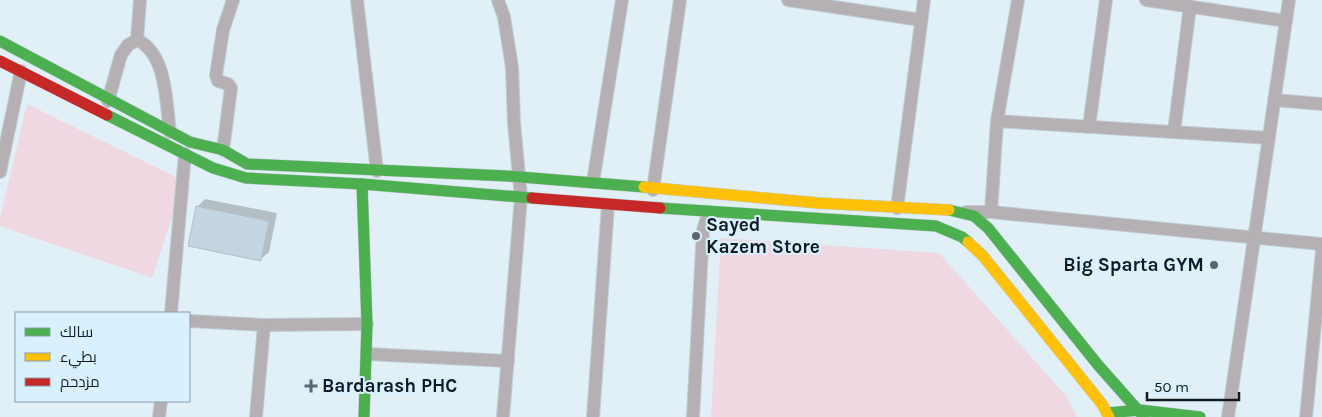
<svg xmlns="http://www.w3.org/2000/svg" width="1322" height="417" font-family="Karla,Cairo,sans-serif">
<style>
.green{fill:#f0d8e2}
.shadow{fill:#0003}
.building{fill:#c2d5e0;stroke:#b3bfc6}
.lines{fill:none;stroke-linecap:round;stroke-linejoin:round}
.street-casing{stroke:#c1ccd3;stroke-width:14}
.fast-casing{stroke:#c1ccd3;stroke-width:12}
.slow-casing{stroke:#c1ccd3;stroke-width:12}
.jam-casing{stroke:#c1ccd3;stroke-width:12}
.street{stroke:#b4b0b4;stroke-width:12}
.fast{stroke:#4caf50;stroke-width:11}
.slow{stroke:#ffc107;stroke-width:11}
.jam{stroke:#c62828;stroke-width:11}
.poi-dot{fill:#5a666d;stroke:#d9f1ff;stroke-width:2}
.labels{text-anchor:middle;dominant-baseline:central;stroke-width:4;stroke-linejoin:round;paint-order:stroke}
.poi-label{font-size:19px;font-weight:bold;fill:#111c22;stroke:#d9f1ff;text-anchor:start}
</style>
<rect width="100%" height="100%" fill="#e1eff7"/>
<!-- green -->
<g class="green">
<path d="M27,104L184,181L152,278L0,226V218Z"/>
<path d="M721,238L939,253L1067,397L1077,417H711Z"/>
</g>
<!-- shadow -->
<path class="shadow" d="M205,199L277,213L269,252L261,259L197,207Z"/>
<!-- building -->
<path class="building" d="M196,206L269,221L261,261L188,246Z"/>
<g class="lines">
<!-- street casing -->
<g class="street-casing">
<g id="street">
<path d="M357,0L377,171"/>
<path d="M498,0L504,17L512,67L514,123L521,197L503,417"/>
<path d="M788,0L921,20"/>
<path d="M1146,0L1286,21"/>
<path d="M137,40L140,0"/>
<path d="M1274,100L1322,104"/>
<path d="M108,101L121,55L128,45L137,40C167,53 166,104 170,132"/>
<path d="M997,121L1269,138"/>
<path d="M1089,127L1106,0"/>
<path d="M1174,132L1190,6"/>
<path d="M223,150L231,88L228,84L218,81L216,75L223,30L233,0"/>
<path d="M0,172L21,71"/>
<path d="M593,182L622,0"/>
<path d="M653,190L680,0"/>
<path d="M897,208L924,0"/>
<path d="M966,212H991L1322,244"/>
<path d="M991,212L997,121L1018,0"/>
<path d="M171,313L185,154"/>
<path d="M189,321L264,325L367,324"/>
<path d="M367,354L508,361"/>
<path d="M159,417L161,401"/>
<path d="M256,417L264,325"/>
<path d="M593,417L608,205"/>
<path d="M693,417L703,230L709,212"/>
<path d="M1228,417L1289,0"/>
<path d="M1306,417L1322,251"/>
</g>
</g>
<!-- fast casing -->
<g class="fast-casing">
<g id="fast">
<path d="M0,41L190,142L223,150L247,164L507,176L644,187"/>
<path d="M107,115L213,168L246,178L362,184L532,198"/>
<path d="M362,184L367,324L364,417"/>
<path d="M660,208L936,226L962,237L968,242"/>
<path d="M949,210L974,216L988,228L1098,365L1144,417"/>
<path d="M1108,413L1140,410L1200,417"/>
</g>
</g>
<!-- slow casing -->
<g class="slow-casing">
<g id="slow">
<path d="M644,187L818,203L949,210"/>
<path d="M968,242L983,256L1102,404L1109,417"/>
</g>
</g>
<!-- jam casing -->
<g class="jam-casing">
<g id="jam">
<path d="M0,61L107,115"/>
<path d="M532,198L660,208"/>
</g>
</g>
<!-- street -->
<use href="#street" class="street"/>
<!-- fast -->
<use href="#fast" class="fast"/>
<!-- slow -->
<use href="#slow" class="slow"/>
<!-- jam -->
<use href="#jam" class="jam"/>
</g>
<!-- markers -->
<g class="poi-dot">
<circle cx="696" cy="236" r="5"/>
<circle cx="1214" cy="265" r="5"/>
<path d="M308.5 378.5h5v5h5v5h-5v5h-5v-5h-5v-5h5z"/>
</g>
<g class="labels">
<!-- poi labels -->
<g class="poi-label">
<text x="706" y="225">Sayed<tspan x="706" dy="22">Kazem Store</tspan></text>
<text x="1204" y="265" text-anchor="end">Big Sparta GYM</text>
<text x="322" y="386">Bardarash PHC</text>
</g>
</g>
<!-- legend -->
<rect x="15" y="312" width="175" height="90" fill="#d9f1ff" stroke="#899ca7"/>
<rect x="25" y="328" width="25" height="8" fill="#4caf50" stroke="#899ca7"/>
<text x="60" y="337" font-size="15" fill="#111c22">سالك</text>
<rect x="25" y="353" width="25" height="8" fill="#ffc107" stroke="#899ca7"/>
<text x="60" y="362" font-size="15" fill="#111c22">بطيء</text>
<rect x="25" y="378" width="25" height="8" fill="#c62828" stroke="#899ca7"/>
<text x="60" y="387" font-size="15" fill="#111c22">مزدحم</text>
<!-- scale -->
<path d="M1147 392v8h92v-8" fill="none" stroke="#111c22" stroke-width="2.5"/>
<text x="1154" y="392" font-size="15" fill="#111c22" stroke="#d9f1ff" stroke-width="4" paint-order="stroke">50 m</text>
</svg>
